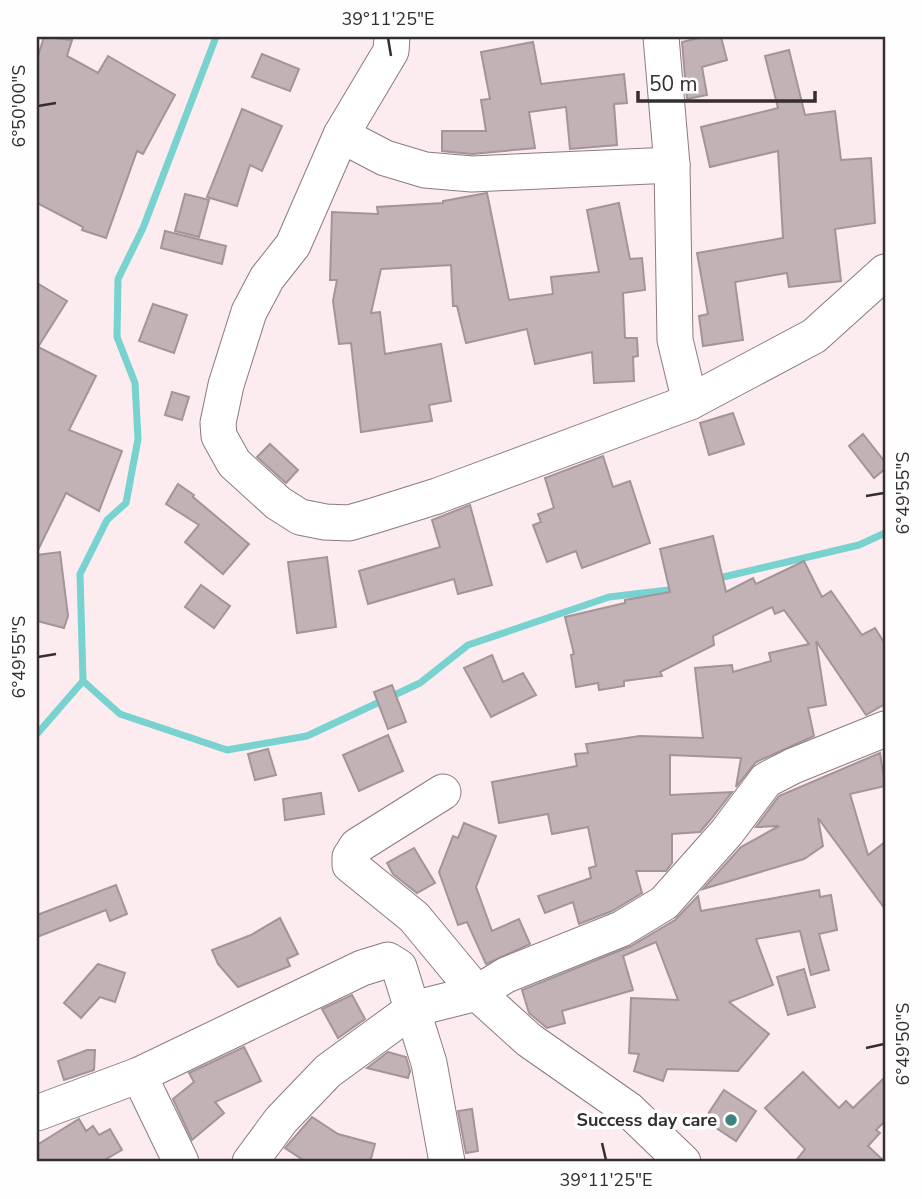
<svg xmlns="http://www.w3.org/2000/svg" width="922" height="1199" font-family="'Nunito Sans',sans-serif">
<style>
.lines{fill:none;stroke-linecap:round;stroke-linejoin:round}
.stream{stroke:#77d2d0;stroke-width:7}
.building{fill:#c2b2b5;stroke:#a39497;stroke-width:2}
.minor-casing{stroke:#8a7b7f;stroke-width:37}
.minor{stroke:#fff;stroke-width:35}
.ticks{fill:none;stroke:#342e2f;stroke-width:2.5}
.poi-dot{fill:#3c8483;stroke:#fefefe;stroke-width:2.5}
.labels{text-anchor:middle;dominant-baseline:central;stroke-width:7;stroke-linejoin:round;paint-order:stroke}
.poi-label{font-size:18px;font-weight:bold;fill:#342e2f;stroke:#fefefe;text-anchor:end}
.neatline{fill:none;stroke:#342e2f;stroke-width:2.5}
.ticks-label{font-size:18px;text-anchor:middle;fill:#342e2f}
</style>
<rect width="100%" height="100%" fill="#fcebef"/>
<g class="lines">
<!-- stream -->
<g class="stream">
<path d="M715,579L859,545L885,533"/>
<path d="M83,681L120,714L227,750L307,736L420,683L468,645L609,597L677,589"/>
<path d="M37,734L83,681L80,574L107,520L126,503L138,439L135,383L117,337L118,279L143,228L216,37"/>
</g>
</g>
<!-- building -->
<g class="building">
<path d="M44,37L72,40L67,56L98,73L108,56L175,95L143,154L137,151L106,238L82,230L83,227L37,203V59Z"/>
<path d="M703,37H721L727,60L702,67L707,95L687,99L682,42Z"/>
<path d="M533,42L541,84L624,74L627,103L614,104L617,145L570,149L566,107L529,112L535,148L472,154L442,151V131H486L481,100L490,99L481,52Z"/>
<path d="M789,50L805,115L835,111L841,160L871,158L875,223L835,229L841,281L789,287L787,273L735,282L743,340L703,346L699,316L708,314L697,253L783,238L778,151L710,167L701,127L778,108L765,56Z"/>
<path d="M262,54L299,69L290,91L252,77Z"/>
<path d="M242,109L282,126L262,171L250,165L237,206L207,197Z"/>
<path d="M487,193L509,300L553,294L551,277L599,272L587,210L619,203L630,259L642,258L645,290L623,293L625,338H637L638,356L633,357L634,381L594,383L592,352L535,364L527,329L466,343L457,306H453L451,265L381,269L371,313L380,312L385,354L441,344L451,401L429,405L432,421L361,432L351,343L339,344L333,301L337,280H330L332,212L378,214L377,207L443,203V201Z"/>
<path d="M185,194L209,200L199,237L175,231Z"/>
<path d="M165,231L226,246L222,264L161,248Z"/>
<path d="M37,283L67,301L38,347L96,376L69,430L122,451L99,511L66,493L37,552Z"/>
<path d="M153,304L187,315L174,353L139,341Z"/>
<path d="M172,392L189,397L182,420L165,415Z"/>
<path d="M733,413L744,444L709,455L700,423Z"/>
<path d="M863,434L885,462V469L874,478L849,446Z"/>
<path d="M270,444L298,470L286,483L257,457Z"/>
<path d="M603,456L613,487L630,481L650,543L582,568L576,551L547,562L533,525L541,522L538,514L554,508L545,478Z"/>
<path d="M178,484L194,495L193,497L249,544L223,574L185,542L199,525L166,504Z"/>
<path d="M470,505L492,585L458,594L454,579L368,604L359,571L440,547L432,520Z"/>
<path d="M713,536L726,592L753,578L756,584L804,561L822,597L831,591L862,635L875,628L885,644V704L866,715L816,641L826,705L808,708L814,736L756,762L736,787L741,758L670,755V795L732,792L711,819L700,832L672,834V863L666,871H636L642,893L612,911L579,924L573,902L545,913L538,896L591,878L589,868L596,866L588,827L552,834L548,814L499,823L492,782L577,766L575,754L588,753L586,744L640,736L703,738L695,668L732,665L733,672L771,661L769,653L809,644L784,610L775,614L772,607L713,636L714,645L660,672L662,676L624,681V686L599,690L598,683L576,687L571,655L574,654L565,617L625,603V600L670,592L660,549Z"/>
<path d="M60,552L68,616L64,628L37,621V555Z"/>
<path d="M327,557L336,627L297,633L288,562Z"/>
<path d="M201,585L230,606L214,628L185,607Z"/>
<path d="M492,655L503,682L523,673L536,695L491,717L464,668Z"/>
<path d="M392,685L406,722L388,729L374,692Z"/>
<path d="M388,735L403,771L359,791L343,755Z"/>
<path d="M268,749L276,775L255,780L248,754Z"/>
<path d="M880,753L885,786L850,794L868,855L885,842V909L818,818L823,846L804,859L703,889L741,847L779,826L756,827L779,796Z"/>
<path d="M321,793L324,814L285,820L283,799Z"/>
<path d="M464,823L496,836L476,887L492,931L519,919L530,944L486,964L467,922L458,925L439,872L453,836L458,838Z"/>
<path d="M414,848L435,883L417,893L393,874L387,863Z"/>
<path d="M116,885L127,914L110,921L106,910L37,937V915Z"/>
<path d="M819,890L820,897L831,895L837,930L819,934L829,970L811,975L800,931L756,939L773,985L729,1002L769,1034L738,1071L667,1069L663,1081L634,1071L639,1054L629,1053L631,998L678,1000L656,942L623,956L633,990L562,1011L565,1023L547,1028L529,1013L522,990L631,946L675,920L698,896L701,911Z"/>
<path d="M280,918L298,954L287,959L290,966L238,987L218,964L212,950L251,935Z"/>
<path d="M98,964L125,973L115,1002L100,997L81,1018L64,1003Z"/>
<path d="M804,969L815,1007L788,1015L777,977Z"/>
<path d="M352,995L365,1019L338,1038L322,1009Z"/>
<path d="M244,1047L261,1081L215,1102L224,1113L192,1140L173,1099L194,1082L189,1073Z"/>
<path d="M87,1050H95L94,1070L64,1080L58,1061Z"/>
<path d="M388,1052L406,1057L410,1071L408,1078L367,1068Z"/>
<path d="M803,1072L839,1108L846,1101L853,1108L885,1077V1121L876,1130L880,1133L868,1146L885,1162H795L805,1149L765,1108Z"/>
<path d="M724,1090L756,1111L736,1141L704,1120Z"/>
<path d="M472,1109L478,1151L466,1153L458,1111Z"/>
<path d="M312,1117L338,1134L375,1144L370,1162H306L285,1148Z"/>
<path d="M79,1119L86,1131L93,1126L99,1135L110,1129L122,1150L101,1162H37V1145Z"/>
</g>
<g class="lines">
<!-- minor casing -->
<g class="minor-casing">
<g id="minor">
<path d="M392,37L391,51L341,135L293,245L267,278L249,312L226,385L218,423L219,436L234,463L278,503L300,517L325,522L349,523L373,516L437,496L690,402L814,336L885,272"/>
<path d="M661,37L672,165L675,340L690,402"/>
<path d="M341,135L385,158L425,170L472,174L672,165"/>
<path d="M443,792L357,846L350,857V865L414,917L477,993L529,1040L629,1110L683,1162"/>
<path d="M139,1075L181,1162"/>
<path d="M37,1113L139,1075L362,968L388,960L399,967L429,1063L447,1162"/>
<path d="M250,1162L281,1120L328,1071L413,1009L477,993L506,975L621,929L664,903L727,832L766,780L793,766L885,729"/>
</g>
</g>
<!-- minor -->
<use href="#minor" class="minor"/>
</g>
<!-- ticks -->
<path class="ticks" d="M388,38L391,56M38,106L56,103M866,496L884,493M38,657L56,654M866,1048L884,1044M602,1143L606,1160"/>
<!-- markers -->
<circle class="poi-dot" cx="731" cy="1120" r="7"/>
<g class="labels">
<!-- poi labels -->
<g class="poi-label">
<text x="717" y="1120">Success day care</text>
</g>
</g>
<!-- border -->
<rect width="922" height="1199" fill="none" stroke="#fefefe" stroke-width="77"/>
<!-- scale -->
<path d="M638 91v10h177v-10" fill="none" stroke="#342e2f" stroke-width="3.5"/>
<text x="649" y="91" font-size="21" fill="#342e2f" stroke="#fefefe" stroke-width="5" paint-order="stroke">50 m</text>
<rect x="38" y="38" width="846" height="1122" class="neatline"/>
<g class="ticks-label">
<text x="388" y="25">39°11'25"E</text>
<text transform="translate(19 106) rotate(-90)" y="6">6°50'00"S</text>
<text transform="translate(903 493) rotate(-90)" y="6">6°49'55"S</text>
<text transform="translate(19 657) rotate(-90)" y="6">6°49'55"S</text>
<text transform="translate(903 1044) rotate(-90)" y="6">6°49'50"S</text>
<text x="606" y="1186">39°11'25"E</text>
</g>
</svg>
